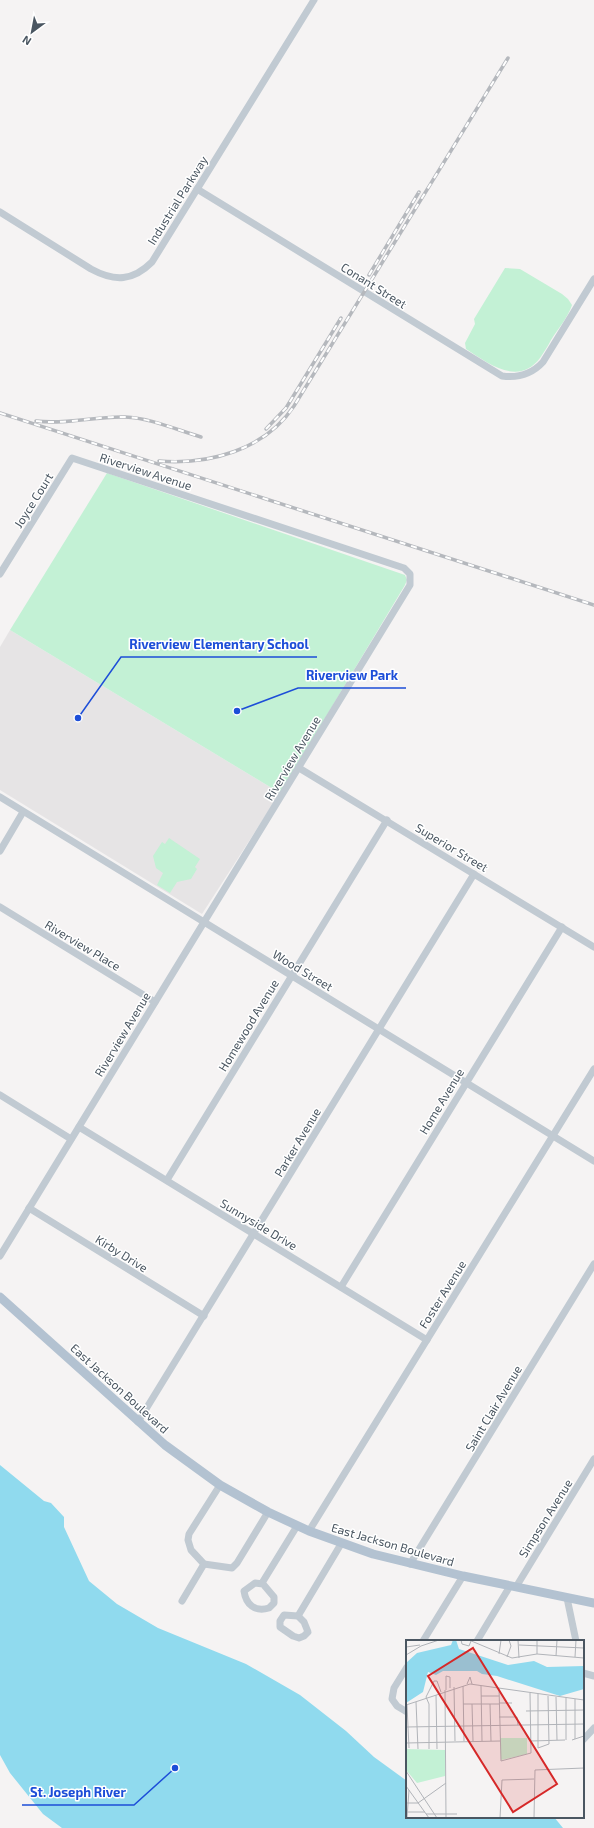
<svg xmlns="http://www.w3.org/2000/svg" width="594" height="1828" font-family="'Exo 2',sans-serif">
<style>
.education{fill:#e6e4e5}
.green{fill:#c3f1d5}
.water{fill:#90daee}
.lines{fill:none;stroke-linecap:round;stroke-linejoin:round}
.minor{stroke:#c1cad2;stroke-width:7}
.major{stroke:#b3c2d1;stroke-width:9}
.rail-casing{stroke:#b5b8bd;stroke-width:3.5}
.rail{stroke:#fff;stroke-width:2;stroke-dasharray:6;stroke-linecap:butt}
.labels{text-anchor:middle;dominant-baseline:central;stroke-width:3;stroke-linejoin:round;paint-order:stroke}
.street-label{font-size:12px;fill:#4a5661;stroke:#fff}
.inset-road{fill:none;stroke:#b1b4b9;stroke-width:1}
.view{fill:#d62828;fill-opacity:0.15;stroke:#d62828;stroke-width:2}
.inset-edge{fill:none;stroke:#4a5661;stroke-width:2}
.leader{fill:none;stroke:#1d4ed8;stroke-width:1.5}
.callout-dot{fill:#1d4ed8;stroke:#fff;stroke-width:1.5}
.callout-label{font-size:13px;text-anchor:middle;font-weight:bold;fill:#1d4ed8;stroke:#fff;stroke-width:3;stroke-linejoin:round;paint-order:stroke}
</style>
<rect width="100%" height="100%" fill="#f5f3f3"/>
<!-- education -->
<path class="education" d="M10,630L280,793L202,914L0,790V647Z"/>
<!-- green -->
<g class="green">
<path d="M505,268L520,269L562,294L568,299L572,305C568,317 558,329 551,340C548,346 544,352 540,358C518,387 488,363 466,349L465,343L475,324L474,319Z"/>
<path d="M107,473L405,575L407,580L405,585L280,793L10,630Z"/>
<path d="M169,838L200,859L195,867L197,869L191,879L177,882L170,893L157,885L163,873L156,868L153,856L162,842L165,844Z"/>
</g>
<!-- water -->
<path class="water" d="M0,1465L44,1501L51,1503L64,1517V1527L89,1581L117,1604L158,1628L246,1664L300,1695L346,1731L374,1757L407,1781V1817H554L563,1828H62L43,1814L10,1773L0,1755Z"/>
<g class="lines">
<!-- minor -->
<g class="minor">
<path d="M197,189L502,376C517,378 532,374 543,362L594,279"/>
<path d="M0,212L91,269C115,282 133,281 152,262L314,0"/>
<path d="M0,574L72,458L404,568L410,574V585L0,1256"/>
<path d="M299,768L594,947"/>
<path d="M0,797L594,1161"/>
<path d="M0,851L23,812"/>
<path d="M0,907L155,1002"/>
<path d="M0,1095L71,1139"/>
<path d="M79,1127L427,1340"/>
<path d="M167,1180L387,820"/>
<path d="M29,1208L204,1316"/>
<path d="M341,1287L562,927"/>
<path d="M138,1422L474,874"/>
<path d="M220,1485L189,1534L188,1540L191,1550L204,1564L232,1568L237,1563L268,1512"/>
<path d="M309,1531L594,1069"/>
<path d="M410,1564L594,1264"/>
<path d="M255,1583L263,1584L274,1597V1603L269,1608C255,1612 246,1605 244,1591Z"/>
<path d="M262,1583L297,1526"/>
<path d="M516,1587L594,1459"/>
<path d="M567,1598L576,1641"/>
<path d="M182,1601L204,1564"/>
<path d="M284,1615L298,1616L304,1622L308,1632L304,1636L299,1638L293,1636L280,1627V1621Z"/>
<path d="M298,1616L341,1544"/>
<path d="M423,1641L463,1576"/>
<path d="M477,1641L510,1586"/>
<path d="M407,1667L394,1688L392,1699L397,1706L407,1712"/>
<path d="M583,1673L594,1676"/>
<path d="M583,1740L594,1728"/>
</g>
<!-- major -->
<path class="major" d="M0,1297L165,1445L220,1485L268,1512L309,1531L373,1554L463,1576L594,1603"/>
<!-- rail casing -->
<g class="rail-casing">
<g id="rail">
<path d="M369,275L419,192"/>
<path d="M0,413L594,605"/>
<path d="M36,421C66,425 95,416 125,417C151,418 177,430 201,437"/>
<path d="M266,429L286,408L341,318"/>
<path d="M159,461C209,465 265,450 294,406L508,58"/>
</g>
</g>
<!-- rail -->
<use href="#rail" class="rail"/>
</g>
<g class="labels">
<!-- street labels -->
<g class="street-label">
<text transform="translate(177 200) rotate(-58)">Industrial Parkway</text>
<text transform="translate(374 285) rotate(32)">Conant Street</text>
<text transform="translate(146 471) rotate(18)">Riverview Avenue</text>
<text transform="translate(33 500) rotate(-58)">Joyce Court</text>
<text transform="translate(292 758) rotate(-59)">Riverview Avenue</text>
<text transform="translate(452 847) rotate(31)">Superior Street</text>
<text transform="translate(83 945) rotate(31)">Riverview Place</text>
<text transform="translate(303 970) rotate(31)">Wood Street</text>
<text transform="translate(248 1025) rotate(-59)">Homewood Avenue</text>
<text transform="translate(122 1034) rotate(-59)">Riverview Avenue</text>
<text transform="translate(441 1101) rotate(-59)">Home Avenue</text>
<text transform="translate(297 1142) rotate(-59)">Parker Avenue</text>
<text transform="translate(259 1224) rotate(31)">Sunnyside Drive</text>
<text transform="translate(122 1253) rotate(32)">Kirby Drive</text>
<text transform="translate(442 1294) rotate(-58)">Foster Avenue</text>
<text transform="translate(120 1388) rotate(42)">East Jackson Boulevard</text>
<text transform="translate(493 1408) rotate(-59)">Saint Clair Avenue</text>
<text transform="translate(545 1518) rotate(-58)">Simpson Avenue</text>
<text transform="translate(393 1544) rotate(16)">East Jackson Boulevard</text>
</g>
</g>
<!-- overview -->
<g transform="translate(406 1640)">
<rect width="178" height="178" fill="#f5f3f3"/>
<path d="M94,98H121V114L95,120ZM0,109L39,110V136L11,143L0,130Z" fill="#c3f1d5"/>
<path d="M47,0H50L53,9L102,25L128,21L141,27L178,26V49L154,56L91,36L76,34L71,31H37L30,35L22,32L17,52L0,63V23L11,13L45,5Z" fill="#90daee"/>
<path class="inset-road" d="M55,0L56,4L63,6L65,1M63,0L106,18L131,14L178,18M112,0L113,18M113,5L178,8M0,7L14,5M93,14L95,0M131,14V0M0,15L15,6L33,0M150,16L151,0M101,17L105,6L103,0M169,17L170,0M61,44L64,37L66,44M57,46L58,101M75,46L76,101M48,47L49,101M93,48L95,121L125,113L124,53M39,50L40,178M40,50V36L44,37V48M132,54V108L143,104L142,56M30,55L31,109M75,56H93M150,57L151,100M169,59V99M10,62L12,109M93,63H106M57,64H93M66,64L67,101M84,64L85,101M0,65L64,44L178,60M1,65L3,108M120,71L178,70M93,77H111L112,85M0,87L178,84M160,100V58M166,100L178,96M125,101L159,100M0,103L94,101M23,109V64L20,57L28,41H31L35,52M0,131L31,178M0,146L23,178M0,163H12L40,143M1,172H19M20,174H51M1,178L3,150M94,178L96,140L128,139M128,178L129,130L178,128"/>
<path class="view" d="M67,8L151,144L107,172L22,36Z"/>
<rect width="178" height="178" class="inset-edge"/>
</g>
<!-- callouts -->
<path class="leader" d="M78 718L121 657H317M237 711L298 688H406M175 1768L134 1805H22"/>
<g class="callout-dot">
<circle cx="78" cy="718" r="4"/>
<circle cx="237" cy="711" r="4"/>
<circle cx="175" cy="1768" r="4"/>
</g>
<g class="callout-label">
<text x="219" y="649">Riverview Elementary School</text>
<text x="352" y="680">Riverview Park</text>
<text x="78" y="1797">St. Joseph River</text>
</g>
<!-- north arrow -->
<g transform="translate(32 32) rotate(212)" stroke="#ffffff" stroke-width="3" paint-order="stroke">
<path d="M0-3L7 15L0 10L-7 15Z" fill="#4a5661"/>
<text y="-6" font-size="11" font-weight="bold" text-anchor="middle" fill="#4a5661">N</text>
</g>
</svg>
